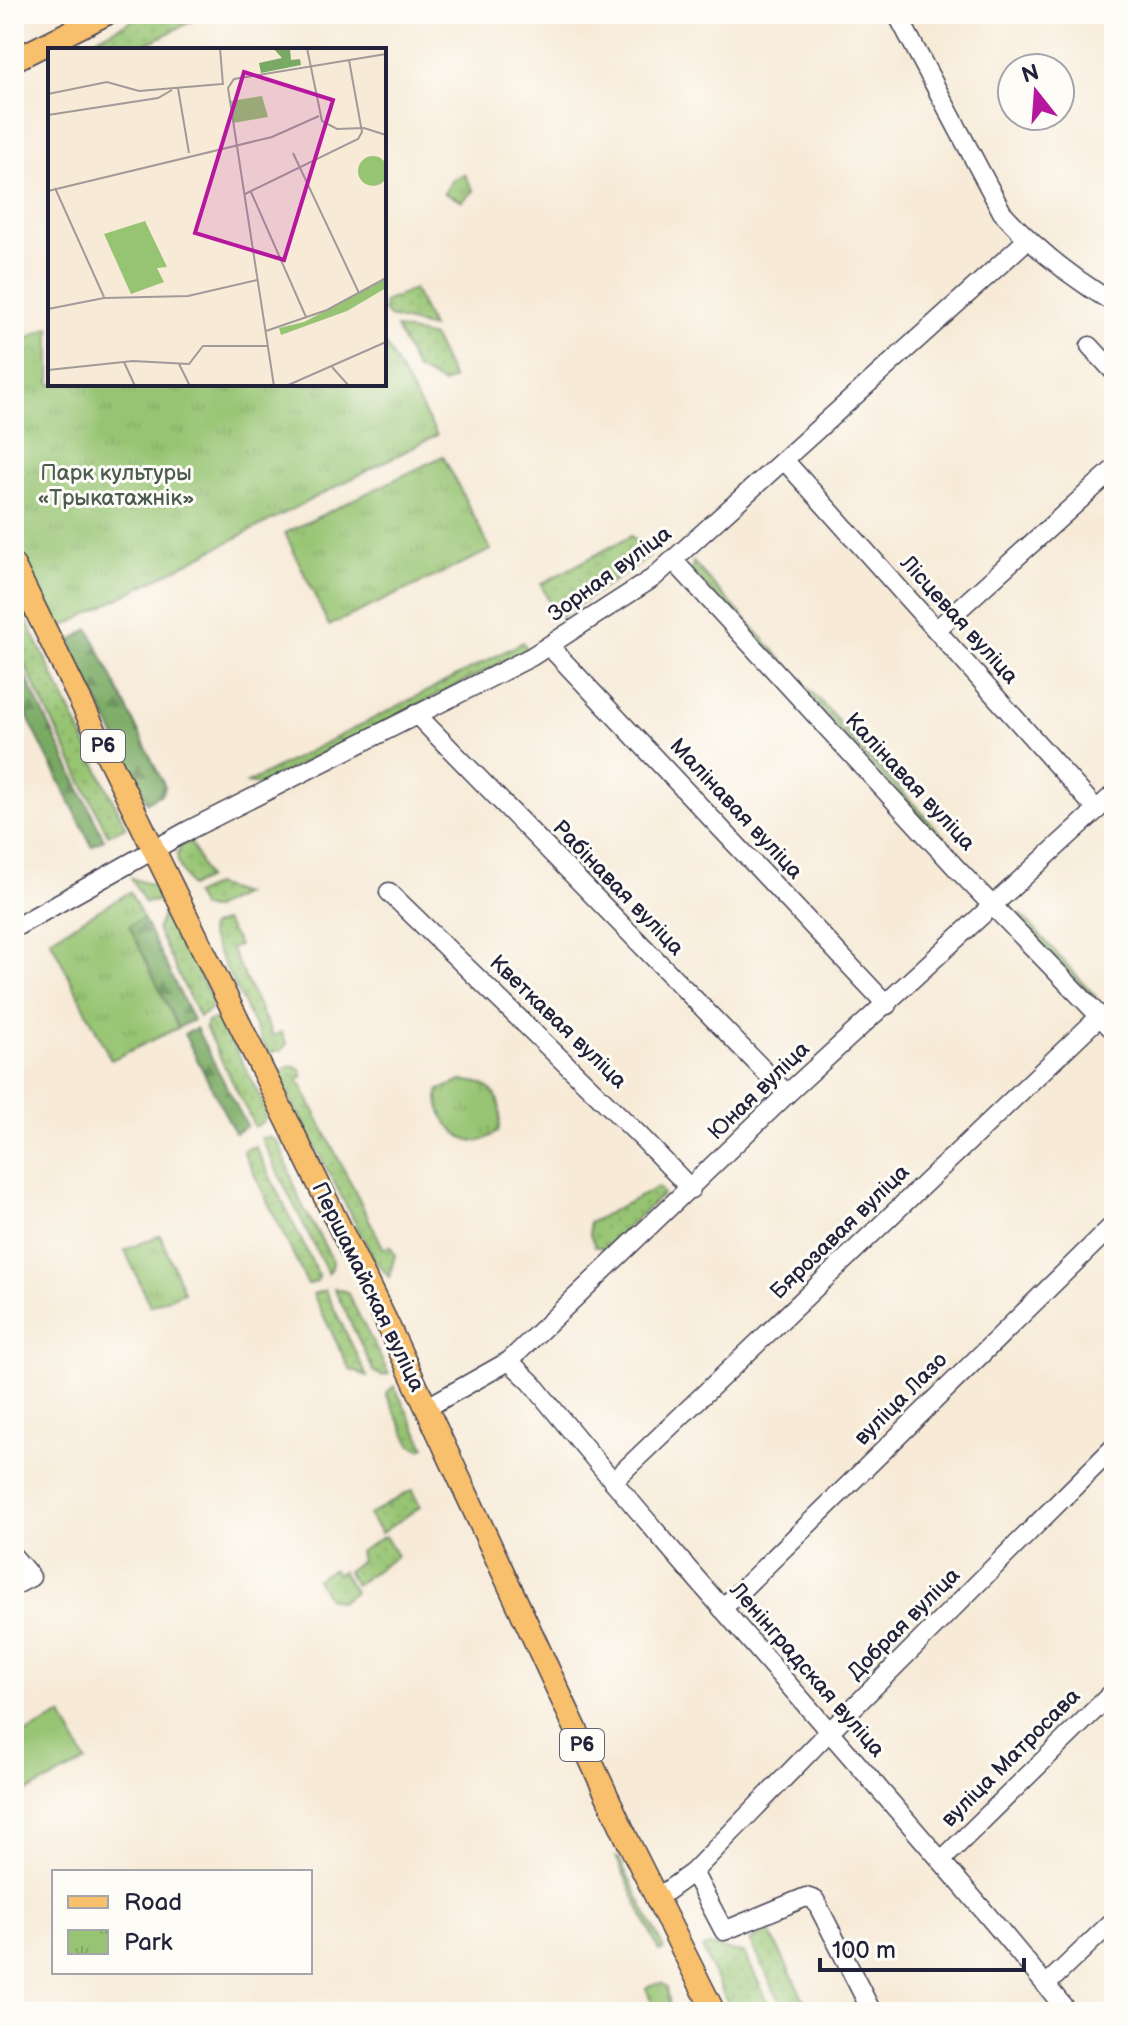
<svg xmlns="http://www.w3.org/2000/svg" width="1128" height="2026" font-family="'Balsamiq Sans',sans-serif">
<style>
.grass{fill:url(#grass-dots);stroke:#5c7356;stroke-width:2}
.forest{fill:url(#forest-firs);stroke:#4e6650;stroke-width:2}
.park{fill:url(#park-tufts);stroke:#5c7356;stroke-width:2}
.garden{fill:#97c472;stroke:#5c7356;stroke-width:2}
.lines{fill:none;stroke-linecap:round;stroke-linejoin:round}
.minor-casing{stroke:#424052;stroke-width:21}
.major-casing{stroke:#424052;stroke-width:25}
.minor{stroke:#fff;stroke-width:18}
.major{stroke:#f8bf6c;stroke-width:22}
.labels{text-anchor:middle;dominant-baseline:central;stroke-width:6;stroke-linejoin:round;paint-order:stroke}
.shield{fill:#fdfcf7;stroke:#646373;stroke-width:2}
.shield-label{font-size:20px;font-weight:bold;fill:#22223b}
.park-label{font-size:22px;fill:#4b5b4e;stroke:#fdfcf7}
.street-label{font-size:22px;fill:#22223b;stroke:#fdfcf7}
.inset-road{fill:none;stroke:#a29a99;stroke-width:2}
.view{fill:#b5179e;fill-opacity:0.15;stroke:#b5179e;stroke-width:4}
.inset-edge{fill:none;stroke:#22223b;stroke-width:4}
</style>
<defs>
<pattern id="grass-dots" width="8" height="8" patternUnits="userSpaceOnUse" patternTransform="scale(2)"><rect width="8" height="8" fill="#97c472"/><path d="M2 2h.1M6 6h.1" fill="none" stroke="#82a864" stroke-width="1.8" stroke-linecap="round"/></pattern>
<pattern id="forest-firs" width="22" height="20" patternUnits="userSpaceOnUse" patternTransform="scale(2)"><rect width="22" height="20" fill="#79aa64"/><path d="M5 1l3.5 6h-7zM16 11l3.5 6h-7z" fill="#638a54"/></pattern>
<pattern id="park-tufts" width="24" height="20" patternUnits="userSpaceOnUse" patternTransform="scale(2)"><rect width="24" height="20" fill="#97c472"/><path d="M3 7l-1-3M5 7V3M7 7l1-3M15 17l-1-3M17 17v-4M19 17l1-3" fill="none" stroke="#82a864"/></pattern>
</defs>
<rect width="100%" height="100%" fill="#fdfcf7"/>
<filter id="ink" filterUnits="userSpaceOnUse"><feTurbulence type="fractalNoise" baseFrequency=".0125" numOctaves="2"/><feDisplacementMap in="SourceGraphic" scale="16" xChannelSelector="R" yChannelSelector="G"/><feConvolveMatrix kernelMatrix="1 2 1 2 8 2 1 2 1" color-interpolation-filters="sRGB"/></filter>
<filter id="wash" filterUnits="userSpaceOnUse"><feTurbulence type="fractalNoise" baseFrequency=".006" numOctaves="4" result="noise"/><feDisplacementMap in="SourceGraphic" scale="32" xChannelSelector="R" yChannelSelector="G"/><feGaussianBlur stdDeviation="1.8" result="paint"/><feColorMatrix in="noise" values="0 0 0 0 0 0 0 0 0 0 0 0 0 0 0 0 0 1.4 0 .05"/><feComposite in="paint" operator="in"/></filter>
<g filter="url(#wash)">
<rect width="100%" height="100%" fill="#f7ead7"/>
<!-- grass -->
<g class="grass">
<path d="M145,14H206L135,50H73Z"/>
<path d="M414,289L432,328L389,317L384,311V302Z"/>
<path d="M396,328L433,337L453,379L444,384L416,369Z"/>
<path d="M631,536L649,557L561,617L552,609L541,584Z"/>
<path d="M693,562L985,882L983,885L692,571Z"/>
<path d="M24,615L126,827L108,835L14,643V620Z"/>
<path d="M523,642L527,650L259,785L247,783Z"/>
<path d="M190,840L207,878L190,887C182,871 166,850 190,840Z"/>
<path d="M131,878L155,886L163,900L145,903Z"/>
<path d="M214,885L243,894L213,909L201,908L194,895Z"/>
<path d="M166,907L212,1000L210,1010L199,1017L157,930Z"/>
<path d="M1019,915H1022L1096,997L1095,1000L1016,918Z"/>
<path d="M224,921L239,945L231,949L273,1036L281,1032L287,1044L281,1050L268,1053L209,934L210,927Z"/>
<path d="M214,1020L222,1022L263,1103L266,1111L264,1121L255,1127L205,1027L207,1022Z"/>
<path d="M294,1066L300,1069L303,1076L298,1079L384,1249L390,1246L395,1255L389,1277L375,1261L281,1081L280,1074L285,1068Z"/>
<path d="M267,1137L276,1140L280,1145L300,1201L333,1261L332,1268L328,1274L261,1138Z"/>
<path d="M255,1146L319,1276L317,1281L308,1285L244,1153V1150Z"/>
<path d="M658,1187L663,1194L604,1249L595,1246L590,1235L589,1223Z"/>
<path d="M334,1288L347,1292L389,1374L382,1376L374,1372Z"/>
<path d="M325,1290L367,1376L350,1370L313,1294Z"/>
<path d="M394,1386L425,1447L420,1449L411,1445L386,1394Z"/>
<path d="M412,1490L420,1507L381,1533L369,1515Z"/>
<path d="M385,1536L397,1556L355,1585L347,1571L361,1561L359,1552Z"/>
<path d="M333,1569L337,1574L342,1571L355,1592L340,1602L328,1598L316,1579Z"/>
<path d="M616,1857L619,1858L664,1949L662,1951H659Z"/>
<path d="M769,1932H770L810,2012H785L750,1940Z"/>
<path d="M709,1946L744,1953L773,2012H732L702,1949Z"/>
<path d="M662,1983L667,1988L671,2012H657L646,1988L650,1985Z"/>
</g>
<!-- forest -->
<g class="forest">
<path d="M89,629L165,787L163,793L147,802L71,645L72,640Z"/>
<path d="M14,652L104,839L92,846L14,690Z"/>
<path d="M143,918L193,1020L178,1028L128,925Z"/>
<path d="M196,1028L247,1126L235,1133L184,1034Z"/>
</g>
<!-- park -->
<g class="park">
<path d="M464,174L474,191L462,201L444,193L453,179Z"/>
<path d="M50,327V384H384V342L437,435L57,630L14,543V345Z"/>
<path d="M443,456L491,550L329,626L285,533Z"/>
<path d="M130,892L143,918L129,926L178,1028L111,1060L50,939Z"/>
<path d="M462,1081C495,1081 505,1101 498,1132C492,1135 486,1140 480,1141C456,1144 433,1111 439,1090Z"/>
<path d="M160,1235L184,1292L150,1306L125,1250Z"/>
</g>
<!-- garden -->
<path class="garden" d="M62,1715L86,1762L20,1795L14,1783V1739Z"/>
</g>
<g filter="url(#ink)">
<g class="lines">
<!-- minor casing -->
<g class="minor-casing">
<g id="minor">
<path d="M897,14L1002,212C1035,249 1072,278 1114,303"/>
<path d="M1090,346L1114,372"/>
<path d="M785,461L1097,810"/>
<path d="M674,561L958,870L1114,1031"/>
<path d="M936,630L1114,469"/>
<path d="M550,647L887,1005"/>
<path d="M416,714L787,1094"/>
<path d="M389,892L640,1136L691,1189"/>
<path d="M14,928L189,830L531,657L653,578L1027,240"/>
<path d="M509,1361L531,1382C705,1596 893,1798 1068,2012"/>
<path d="M426,1408L509,1361L787,1094L1114,794"/>
<path d="M613,1481L1100,1016"/>
<path d="M14,1557L31,1577L14,1586"/>
<path d="M722,1609L1114,1224"/>
<path d="M942,1860L1114,1691"/>
<path d="M693,1872L724,1931L806,1897L815,1900L872,2012"/>
<path d="M657,1898L693,1872L822,1739L1114,1447"/>
<path d="M1046,1985L1114,1920"/>
</g>
</g>
<!-- major casing -->
<g class="major-casing">
<g id="major">
<path d="M14,60L106,14"/>
<path d="M14,566L386,1321L629,1843L714,2012"/>
</g>
</g>
<!-- minor -->
<use href="#minor" class="minor"/>
<!-- major -->
<use href="#major" class="major"/>
</g>
</g>
<g class="labels">
<!-- shield labels -->
<g class="shield">
<rect x="81" y="730" width="44" height="32" rx="6"/>
<rect x="560" y="1729" width="44" height="32" rx="6"/>
</g>
<g class="shield-label">
<text x="103" y="746">Р6</text>
<text x="582" y="1745">Р6</text>
</g>
<!-- park labels -->
<g class="park-label">
<text x="116" y="473">Парк культуры<tspan x="116" dy="25">«Трыкатажнік»</tspan></text>
</g>
<!-- street labels -->
<g class="street-label">
<text transform="translate(610 574) rotate(-36)">Зорная вуліца</text>
<text transform="translate(959 620) rotate(48)">Лісцевая вуліца</text>
<text transform="translate(910 782) rotate(47)">Калінавая вуліца</text>
<text transform="translate(736 809) rotate(47)">Малінавая вуліца</text>
<text transform="translate(618 888) rotate(46)">Рабінавая вуліца</text>
<text transform="translate(558 1022) rotate(44)">Кветкавая вуліца</text>
<text transform="translate(759 1091) rotate(-44)">Юная вуліца</text>
<text transform="translate(840 1232) rotate(-44)">Бярозавая вуліца</text>
<text transform="translate(368 1287) rotate(64)">Першамайская вуліца</text>
<text transform="translate(901 1399) rotate(-45)">вуліца Лазо</text>
<text transform="translate(904 1624) rotate(-45)">Добрая вуліца</text>
<text transform="translate(807 1670) rotate(49)">Ленінградская вуліца</text>
<text transform="translate(1011 1758) rotate(-45)">вуліца Матросава</text>
</g>
</g>
<!-- overview -->
<g transform="translate(48 48)">
<rect width="338" height="338" fill="#f7ead7"/>
<path d="M338,231V240L299,263L233,287L231,280L256,274Z" fill="#97c472"/>
<path d="M225,0H242L243,12L252,11L253,17L213,25L211,15L234,10Z" fill="#79aa64"/>
<path d="M97,173L119,219L109,220L116,234L83,246L56,186Z" fill="#97c472"/>
<path d="M214,48L220,69L185,75L182,53Z" fill="#97c472"/>
<path d="M310 123a15 15 0 1 1 30 0a15 15 0 1 1-30 0Z" fill="#97c472"/>
<path class="inset-road" d="M172,0L175,37M259,0L274,73L289,81L316,80L338,87M130,40L141,105M0,46L59,34L91,43L174,36M0,67L110,50L124,42M245,105L311,245M7,140L56,249M0,143L224,89L271,68M203,144L258,269M197,146L310,91L314,84L301,12M338,162V187M0,261L56,250L140,248L209,232M218,283L279,262L338,230M76,314L87,338M131,316L142,338M284,319L301,338M0,322L85,313L141,316L155,298H219M226,338L180,40L186,31L338,6M238,338L338,294"/>
<path class="view" d="M196,24L285,52L236,212L147,185Z"/>
<rect width="338" height="338" class="inset-edge"/>
</g>
<!-- margin -->
<rect width="1128" height="2026" fill="none" stroke="#fdfcf7" stroke-width="48"/>
<!-- legend -->
<rect x="52" y="1870" width="260" height="104" fill="#fdfcf7" stroke="#a5a5ac" stroke-width="2"/>
<rect x="68" y="1896" width="40" height="12" fill="#f8bf6c" stroke="#a5a5ac" stroke-width="2"/>
<text x="124" y="1910" font-size="24" fill="#22223b">Road</text>
<rect x="68" y="1930" width="40" height="24" fill="url(#park-tufts)" stroke="#a5a5ac" stroke-width="2"/>
<text x="124" y="1950" font-size="24" fill="#22223b">Park</text>
<!-- north arrow -->
<g transform="translate(1036 92) rotate(343)"><circle r="38" fill="#fdfcf7" stroke="#a5a5ac" stroke-width="2"/>
<path d="M0-6L14 30L0 20L-14 30Z" fill="#b5179e"/>
<text y="-12" font-size="22" font-weight="bold" text-anchor="middle" fill="#22223b">N</text>
</g>
<!-- scale -->
<path d="M820 1958v12h204v-12" fill="none" stroke="#22223b" stroke-width="4"/>
<text x="832" y="1958" font-size="24" fill="#22223b" stroke="#fdfcf7" stroke-width="6" paint-order="stroke">100 m</text>
</svg>
